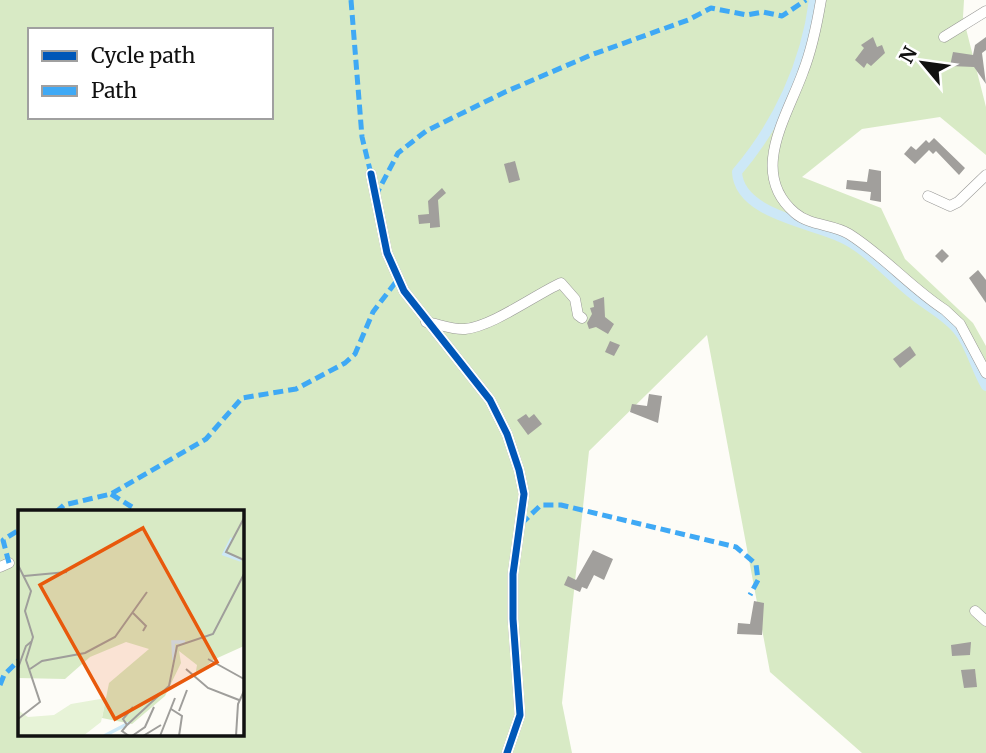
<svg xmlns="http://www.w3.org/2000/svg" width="986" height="753" font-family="Merriweather,serif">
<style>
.forest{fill:#d8eac5;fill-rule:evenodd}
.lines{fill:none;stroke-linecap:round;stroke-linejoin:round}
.canal{stroke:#cde8f7;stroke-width:10}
.building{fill:#a19f9c}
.minor-casing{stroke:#979795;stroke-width:11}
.minor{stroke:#fffffe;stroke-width:10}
.quiet{stroke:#3fa9f5;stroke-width:5;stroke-dasharray:10 5;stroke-linecap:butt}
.cycleway-casing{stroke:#fff;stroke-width:11}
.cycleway{stroke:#0057b8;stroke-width:7}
.inset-river{fill:none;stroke:#cde8f7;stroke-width:3.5}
.inset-road{fill:none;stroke:#9f9e9b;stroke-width:2}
.view{fill:#e8590c;fill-opacity:0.15;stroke:#e8590c;stroke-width:3.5}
.inset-edge{fill:none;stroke:#111;stroke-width:3.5}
</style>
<rect width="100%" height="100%" fill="#fdfcf7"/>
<!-- forest -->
<path class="forest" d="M0,0H964L963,17L986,107V155L940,117L862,129L802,177L881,208L905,259L973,323L986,346V753H862L770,672L707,335L589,451L562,703L572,753H0ZM30,30H271V117H30ZM19,512H242V734H19Z"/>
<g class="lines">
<!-- canal -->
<path class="canal" d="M814,0C806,63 778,124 737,172C739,214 811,223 840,237C868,249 890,277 915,296C929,307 945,315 957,329C971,345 975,368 986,386"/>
</g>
<!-- building -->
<g class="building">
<path d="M873,37L877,47L882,45L885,53L871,66L867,63L864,68L855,60L864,48L861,45Z"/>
<path d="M986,37V50L982,53L986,84L974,67L950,66L953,52L973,55L975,45Z"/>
<path d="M934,138L965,168L959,175L936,151L933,154L929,150L915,164L904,154L911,146L916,150L926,140L929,143Z"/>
<path d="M515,161L520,180L509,183L504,164Z"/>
<path d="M869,169L881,171V202L870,200L871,192L846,189L847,180L867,182Z"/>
<path d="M442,188L446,193L438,200L440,227L430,228V223L419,224L418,215L429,214L428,201Z"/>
<path d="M942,249L949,256L942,263L935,256Z"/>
<path d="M978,270L986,280V303L969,278Z"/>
<path d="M604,297L605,317L614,324L608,334L596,327L589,329L587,323L592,314L590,308L594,307L593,301Z"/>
<path d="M610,341L620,345L614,356L605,352Z"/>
<path d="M910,346L916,355L900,368L893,359Z"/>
<path d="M649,394L662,396L658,423L630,412L632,404L647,406Z"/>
<path d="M526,414L529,418L534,414L542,424L528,435L517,420Z"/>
<path d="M593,550L613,559L604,580L594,575L587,589L582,587L580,592L564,585L568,576L576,580Z"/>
<path d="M754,601L764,603L762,635L737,634L738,623L750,624Z"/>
<path d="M971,642L970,655L952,656L951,645Z"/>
<path d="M975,669L977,687L964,688L961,670Z"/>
</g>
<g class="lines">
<!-- minor casing -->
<g class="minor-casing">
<g id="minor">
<path d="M821,0C817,24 812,49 803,72C787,117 748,173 795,213C810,226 833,224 849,234C884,256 911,288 945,310L960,324L986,373"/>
<path d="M944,37L986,11"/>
<path d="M371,174L387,253L404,291L490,400L507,434L519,470L524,494L513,574V619L520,715L507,753"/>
<path d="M928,196L950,206L958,202L986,175"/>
<path d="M426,322C438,324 453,330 465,329C493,326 533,296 561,283L575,299L578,315L582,318"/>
<path d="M0,567L9,563"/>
<path d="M975,611L986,621"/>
</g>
</g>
<!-- minor -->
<use href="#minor" class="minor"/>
<!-- quiet -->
<g class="quiet">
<path d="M351,0L362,137L371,174"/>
<path d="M375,197L398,153L426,131L505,92L591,55L688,20L711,8L747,15L763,12L782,16L806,0"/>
<path d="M111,494L132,507"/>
<path d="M56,512L64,505L111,494L206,439L242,398L296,389L345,363L355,354L373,312L398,279"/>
<path d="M521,524L541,505H561L736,547L756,564L758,580L750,595"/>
<path d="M9,563L3,540L19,530"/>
<path d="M0,685L4,675L19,660"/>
</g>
<!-- cycleway casing -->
<g class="cycleway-casing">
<path id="cycleway" d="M371,174L387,253L404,291L490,400L507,434L519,470L524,494L513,574V619L520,715L507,753"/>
</g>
<!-- cycleway -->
<use href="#cycleway" class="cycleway"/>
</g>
<!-- overview -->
<g transform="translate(18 510)">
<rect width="226" height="226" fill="#fdfcf7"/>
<path d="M88,188L83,212L65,226H0V200L10,207L36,205L53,194Z" fill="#e7f3d7"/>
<path d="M0,0H226V136L195,150L177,167L179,155L161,141L163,153L147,186L114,214L84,208L91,173L131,139L108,132L72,147L47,169L0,168Z" fill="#d8eac5"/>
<path class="inset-river" d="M214,28L206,44L223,50M156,150L155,132H167M86,226L111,213"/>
<path class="inset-road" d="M226,8L208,42L226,50M0,55L13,81L7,101L15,127L8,150L22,192L0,209M6,66L49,62M114,102L128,116L125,121M190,149L226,169M0,158L8,136L14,131M12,159L24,151L67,143L97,127L129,82M168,159L190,178L221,190M153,199L164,206L161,226M161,201L169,180M109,215L151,176L159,136L195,124L226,64M111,226L104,221L109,215L105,209L115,197M114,226L127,217L136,197M125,226L143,215M142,226L157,188M218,226L220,194L226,181"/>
<path class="view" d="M125,18L199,152L97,209L22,75Z"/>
<rect width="226" height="226" class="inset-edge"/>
</g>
<!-- legend -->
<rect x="28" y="28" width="245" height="91" fill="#ffffff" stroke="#a0a0a0" stroke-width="2"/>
<rect x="42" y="51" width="35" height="10" fill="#0057b8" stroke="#a0a0a0" stroke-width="2"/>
<text x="91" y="63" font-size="21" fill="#111111">Cycle path</text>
<rect x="42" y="86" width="35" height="10" fill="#3fa9f5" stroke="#a0a0a0" stroke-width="2"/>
<text x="91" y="98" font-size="21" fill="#111111">Path</text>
<!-- north arrow -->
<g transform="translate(923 63) rotate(299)" stroke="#ffffff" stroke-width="5" paint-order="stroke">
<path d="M0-5L12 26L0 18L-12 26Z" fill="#111111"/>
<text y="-10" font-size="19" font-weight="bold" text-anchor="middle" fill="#111111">N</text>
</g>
</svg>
